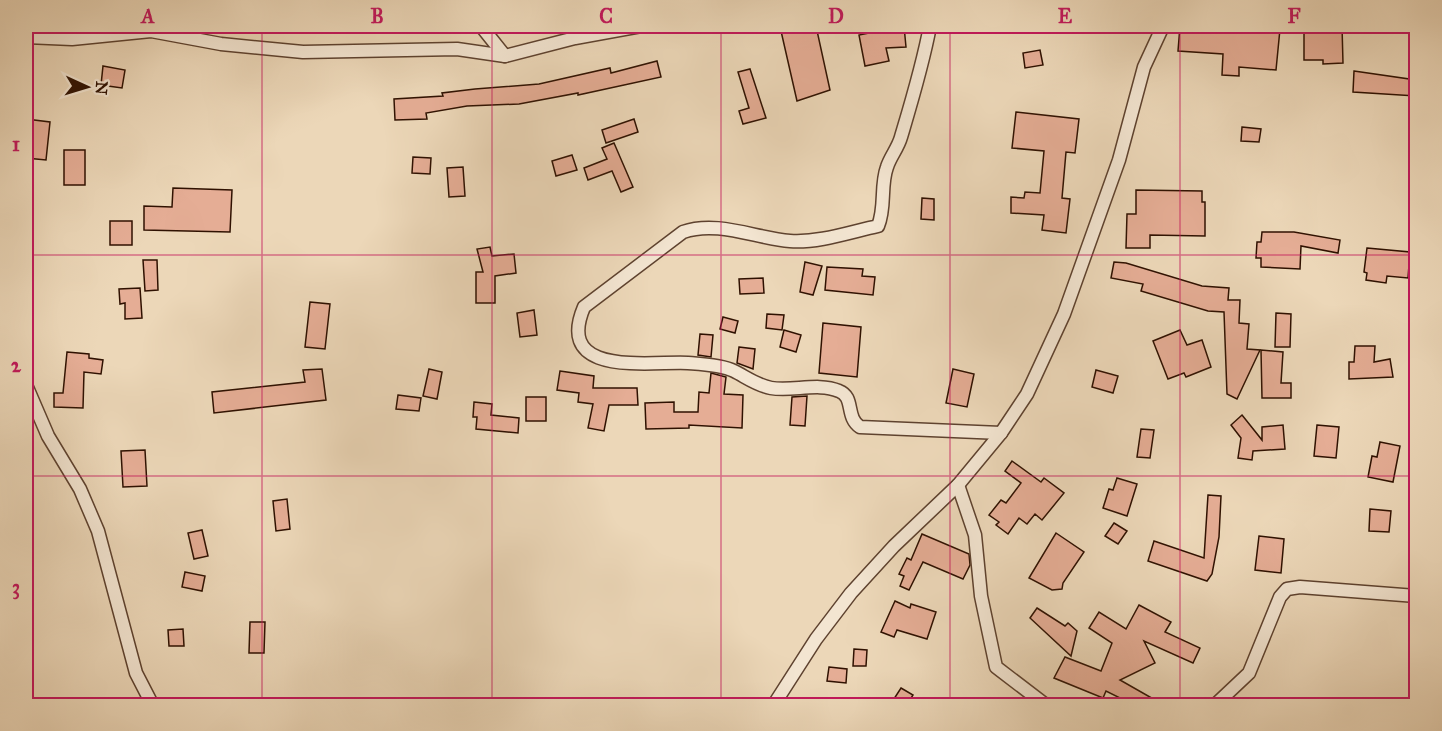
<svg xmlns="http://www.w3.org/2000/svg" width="1442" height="731" font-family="'IM FELL Great Primer',serif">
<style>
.building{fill:#e5ad95;stroke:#2f1101;stroke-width:1.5}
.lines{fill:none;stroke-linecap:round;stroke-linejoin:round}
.street-casing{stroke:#5e422f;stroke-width:15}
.street{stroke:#f3e5d1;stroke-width:12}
.grid{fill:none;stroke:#c2185b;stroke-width:1.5;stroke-opacity:0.55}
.neatline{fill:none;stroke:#c2185b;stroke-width:2}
.grid-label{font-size:20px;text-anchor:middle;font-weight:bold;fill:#c2185b}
</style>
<rect width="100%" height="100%" fill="#ecd7b8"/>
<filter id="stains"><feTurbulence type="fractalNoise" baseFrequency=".00333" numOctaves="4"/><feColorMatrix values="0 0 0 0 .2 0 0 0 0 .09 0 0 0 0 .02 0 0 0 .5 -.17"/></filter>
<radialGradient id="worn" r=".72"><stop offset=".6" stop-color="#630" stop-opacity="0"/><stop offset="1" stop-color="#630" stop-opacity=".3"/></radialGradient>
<!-- building -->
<g class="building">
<path d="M807,26H816L830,90L797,101L781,31Z"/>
<path d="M904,26L906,47L886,48L889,61L865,66L859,35Z"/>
<path d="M1180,26L1280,29L1276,70L1239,67V76L1222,75L1223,54L1178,51Z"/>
<path d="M1304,26H1342L1343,63L1323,64V60H1304Z"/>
<path d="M1040,50L1043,65L1025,68L1023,53Z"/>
<path d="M657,61L661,77L578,95V93L519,104L467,106L426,113L427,119L395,120L394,99L443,96L442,93L475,89L539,84L610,68L611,73Z"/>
<path d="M103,66L125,70L122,88L101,85Z"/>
<path d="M750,69L766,118L743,124L739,111L749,108L738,72Z"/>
<path d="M1354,71L1416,80V96L1353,92Z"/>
<path d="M1016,112L1079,119L1075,153L1066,152L1062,198L1070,199L1066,233L1042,230L1044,215L1011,213V197L1024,198L1025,192L1040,193L1044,151L1012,148Z"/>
<path d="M26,119L50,122L46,160L26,158Z"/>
<path d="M634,119L638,132L606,143L602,130Z"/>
<path d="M1242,127L1261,129L1259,142L1241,141Z"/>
<path d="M614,143L633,187L621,192L612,171L588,180L584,168L607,159L602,148Z"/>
<rect x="64" y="150" width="21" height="35"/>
<path d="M572,155L577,170L556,176L552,161Z"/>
<path d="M413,157L431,158L430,174L412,173Z"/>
<path d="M463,167L465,196L449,197L447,168Z"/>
<path d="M173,188L232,190L230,232L144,230V206L172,207Z"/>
<path d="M1136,190L1202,191V202H1205V236L1150,235V248H1126L1127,214H1136Z"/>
<path d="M922,198L934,199V220L921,219Z"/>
<rect x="110" y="221" width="22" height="24"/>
<path d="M1262,232H1294L1340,240L1338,253L1301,246L1300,269L1261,267V258H1256L1257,242H1261Z"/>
<path d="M490,247L492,256L514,254L516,273L495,276V303H476V272H483L477,249Z"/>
<path d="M1367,248L1410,252L1408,278L1387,276L1386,283L1366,280L1367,273L1364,272Z"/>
<path d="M143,260H157L158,290L145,291Z"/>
<path d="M805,262L822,266L813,295L800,292Z"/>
<path d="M1114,262L1126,263L1202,286L1229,288L1228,300H1240L1239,323L1249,324L1247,349L1260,350L1237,399L1227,394L1224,312L1208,311L1141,291L1143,284L1111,278Z"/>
<path d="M827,267L863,269L862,276L875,277L873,295L825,290Z"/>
<path d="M763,278L764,293L740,294L739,279Z"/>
<path d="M140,288L142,318L125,319V303L120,304L119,289Z"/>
<path d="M310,302L330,304L325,349L305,347Z"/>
<path d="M534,310L537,335L520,337L517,313Z"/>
<path d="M1276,313L1291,314L1290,347H1275Z"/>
<path d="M767,314L784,315L782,330L766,328Z"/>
<path d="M723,317L738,321L735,333L720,329Z"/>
<path d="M823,323L861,327L857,377L819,373Z"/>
<path d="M784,330L801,335L796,352L780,347Z"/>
<path d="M1180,330L1187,345L1202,340L1211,367L1186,377L1184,373L1168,379L1153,341Z"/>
<path d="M700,334L713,335L711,357L698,355Z"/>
<path d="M1355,346H1375L1374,362L1390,359L1393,377L1349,379V362H1354Z"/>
<path d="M739,347L755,349L753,369L737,363Z"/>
<path d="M1261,350L1283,352L1281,383H1291V398H1262Z"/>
<path d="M67,352L89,354V358L103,360L101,374L84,372L83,408L54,407V393H63Z"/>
<path d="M322,369L326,400L214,413L212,392L305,382L303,370Z"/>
<path d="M429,369L442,372L437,399L423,396Z"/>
<path d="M953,369L974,374L967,407L946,403Z"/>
<path d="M1096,370L1118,376L1113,393L1092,387Z"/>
<path d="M560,371L594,376L593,388H637L638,405H609L604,431L588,428L593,404L578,402L579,393L557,390Z"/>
<path d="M711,373L726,377L724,394L743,395L742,428L689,425V428L646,429L645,403L674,402V412H698L699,392L709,393Z"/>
<path d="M398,395L421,398L419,411L396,409Z"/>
<path d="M807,396L805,426L790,425L792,397Z"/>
<rect x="526" y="397" width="20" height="24"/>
<path d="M474,402L492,404L491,415L519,418L518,433L476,429L477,417H473Z"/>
<path d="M1242,415L1262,440V427L1283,425L1285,449L1253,451L1252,460L1238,458L1241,438L1231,425Z"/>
<path d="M1317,425L1339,427L1336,458L1314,456Z"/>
<path d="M1141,429L1154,430L1150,458L1137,457Z"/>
<path d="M1380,442L1400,446L1393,482L1368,477L1372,456L1377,457Z"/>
<path d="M145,450L147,486L123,487L121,451Z"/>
<path d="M1012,461L1041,482L1044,478L1064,493L1042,520L1035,514L1027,524L1019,518L1008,534L996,525L999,522L989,515L1001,500L1006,503L1021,483L1005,471Z"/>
<path d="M1117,478L1137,484L1127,516L1103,508L1109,489L1113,490Z"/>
<path d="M1208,495L1221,496L1219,537L1212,574L1207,581L1148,561L1154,541L1204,558Z"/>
<path d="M287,499L290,529L276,531L273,501Z"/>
<path d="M1370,509L1391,511L1389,532L1369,531Z"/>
<path d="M1114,523L1127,531L1118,544L1105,536Z"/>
<path d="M202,530L208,556L194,559L188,533Z"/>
<path d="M1056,533L1084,552L1063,583L1062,589L1052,590L1029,578Z"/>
<path d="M922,534L969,554L970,565L963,579L923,562L909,590L900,586L904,576L899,574L907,558L911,560Z"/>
<path d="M1259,536L1284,539L1281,573L1255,570Z"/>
<path d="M185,572L205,576L202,591L182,587Z"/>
<path d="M895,601L910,608L911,604L936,612L927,639L897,630L894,637L881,632Z"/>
<path d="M1139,605L1171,622L1165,632L1200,648L1193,663L1144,641L1155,663L1120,680L1164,705H1134L1106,691L1103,698L1054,678L1065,657L1101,671L1112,643L1089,628L1099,612L1126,629Z"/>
<path d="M1037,608L1065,626L1068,623L1077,631L1071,656L1030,618Z"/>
<path d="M250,622H265L264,653H249Z"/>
<path d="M183,629L184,646H169L168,630Z"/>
<path d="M854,649L867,650L866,666H853Z"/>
<path d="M829,667L847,669L846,683L827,681Z"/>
<path d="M901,688L913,695L907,705H890Z"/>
</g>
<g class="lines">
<!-- street casing -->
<g class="street-casing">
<g id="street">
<path d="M481,26L505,56"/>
<path d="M930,26C923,64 912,100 901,137C898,148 890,157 887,167C880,186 886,207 878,226C850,232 819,243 790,241C755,238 717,220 683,232L584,307C554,378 650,361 688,363C701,364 722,365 734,371C746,377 756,385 771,388C792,392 818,382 839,391C855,397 845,417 860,427L1001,433"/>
<path d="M26,37L72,39L151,31L221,44L303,52L457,49L505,56L575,38L641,26"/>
<path d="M26,385L48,436L80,489L98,531L136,673L153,706"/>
<path d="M958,485L975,535L981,596L996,667L1047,706"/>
<path d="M773,706L816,639L851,593L894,546L958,485L1001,433L1027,394L1064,314L1119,160L1144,67L1163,26"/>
<path d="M1214,706L1249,673L1280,597L1287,589L1300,587L1416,596"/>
</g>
</g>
<!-- street -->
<use href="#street" class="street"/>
</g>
<!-- grid -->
<path class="grid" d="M262,26V706M492,26V706M721,26V706M950,26V706M1180,26V706M26,255H1416M26,476H1416"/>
<!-- margin -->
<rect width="1442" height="731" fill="none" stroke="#ecd7b8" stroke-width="66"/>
<!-- north arrow -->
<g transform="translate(87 87) rotate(94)" stroke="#f3e5d1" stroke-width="4.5" paint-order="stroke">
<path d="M0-4.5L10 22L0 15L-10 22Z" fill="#2f1101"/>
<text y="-9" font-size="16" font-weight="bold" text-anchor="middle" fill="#2f1101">N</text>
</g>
<rect x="33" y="33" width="1376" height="665" class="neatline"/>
<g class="grid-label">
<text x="148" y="23">A</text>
<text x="377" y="23">B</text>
<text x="606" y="23">C</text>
<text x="836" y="23">D</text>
<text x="1065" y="23">E</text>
<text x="1294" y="23">F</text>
<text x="16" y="151">1</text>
<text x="16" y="372">2</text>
<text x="16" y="594">3</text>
</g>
<rect width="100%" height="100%" filter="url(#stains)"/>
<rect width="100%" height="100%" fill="url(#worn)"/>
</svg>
